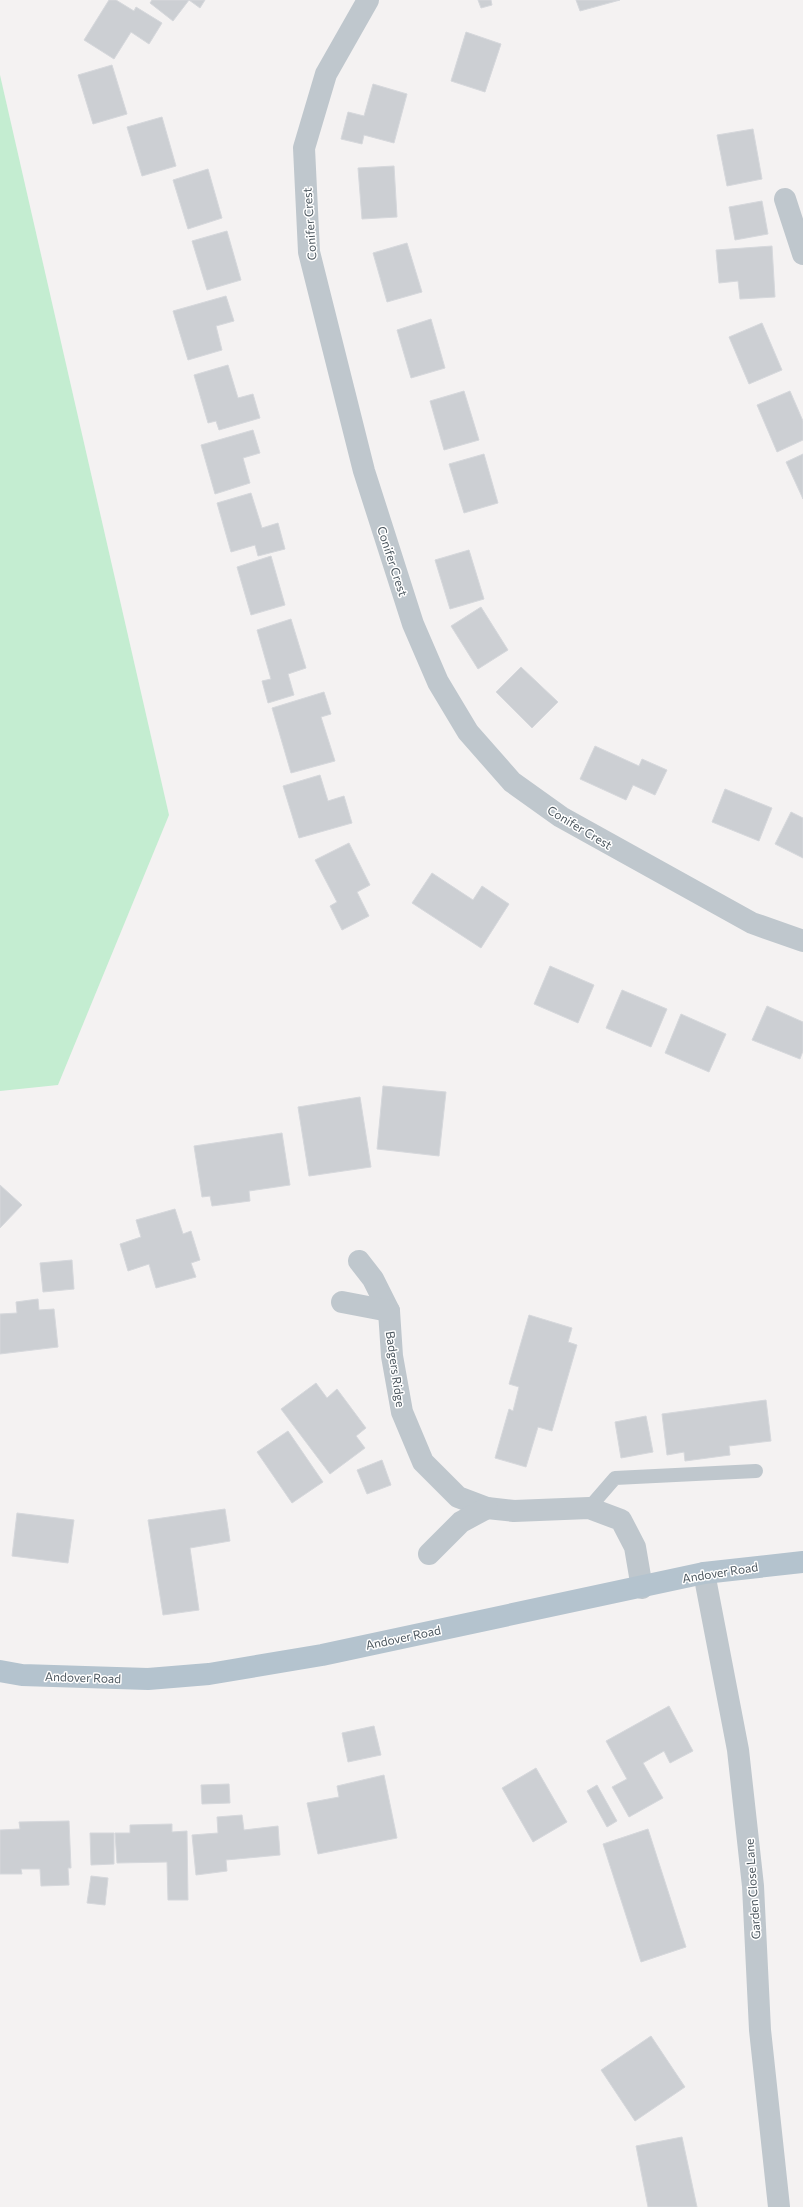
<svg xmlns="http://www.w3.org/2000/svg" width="803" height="2207" font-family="Commissioner,sans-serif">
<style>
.green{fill:#c4edd1}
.building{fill:#cccfd3;stroke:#d6d8dc}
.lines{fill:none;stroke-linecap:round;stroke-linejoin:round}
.service{stroke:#bfc7cd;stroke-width:14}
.minor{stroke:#bfc7cd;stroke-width:22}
.primary{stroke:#b4c3ce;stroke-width:22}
.labels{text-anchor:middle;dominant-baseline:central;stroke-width:3;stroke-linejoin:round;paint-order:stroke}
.street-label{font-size:12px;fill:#4b565e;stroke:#fff}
</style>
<rect width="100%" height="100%" fill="#f4f2f2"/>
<!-- green -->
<path class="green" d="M0,75L169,815L58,1085L0,1091Z"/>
<!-- building -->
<g class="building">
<path d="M109,0H116L134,11L136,7L162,23L149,44L131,32L114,59L84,40Z"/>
<path d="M152,0H189L173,21L150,3Z"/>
<path d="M189,0H205L200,8Z"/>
<path d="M478,0H491L492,5L481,8Z"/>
<path d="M576,0H620L580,11Z"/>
<path d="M466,32L501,44L485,92L451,81Z"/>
<path d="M112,65L127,114L93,124L78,75Z"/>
<path d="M373,84L407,94L394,143L364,135L362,144L341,139L348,112L364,116Z"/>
<path d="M162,117L176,166L142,176L127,127Z"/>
<path d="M753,129L762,179L727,186L717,135Z"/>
<path d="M394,166L397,217L362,219L358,168Z"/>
<path d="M208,169L222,218L188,229L173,180Z"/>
<path d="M762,201L768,234L735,240L729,207Z"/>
<path d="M227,231L241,280L207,290L192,241Z"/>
<path d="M407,243L422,292L387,302L373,253Z"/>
<path d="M772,246L775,297L740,299L738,281L719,283L716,250Z"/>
<path d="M226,296L234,321L216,326L222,350L188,360L173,311Z"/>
<path d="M431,319L445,368L411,378L397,330Z"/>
<path d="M762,323L782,370L749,384L729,337Z"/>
<path d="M228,365L238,398L253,394L260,418L219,430L216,421L208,423L194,375Z"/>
<path d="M464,391L479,440L444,450L430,401Z"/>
<path d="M790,391L803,421V440L777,452L757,405Z"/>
<path d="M253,430L260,453L243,458L250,483L215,494L201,445Z"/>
<path d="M484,454L498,503L464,513L449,464Z"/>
<path d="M803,454V499L786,462Z"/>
<path d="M251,493L262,528L278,523L285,549L258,556L255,545L231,552L217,503Z"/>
<path d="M469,550L484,599L450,609L435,560Z"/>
<path d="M271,556L285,605L251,615L237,567Z"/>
<path d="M481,607L508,650L478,669L451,626Z"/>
<path d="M291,619L306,668L288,674L294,695L268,703L262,681L271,679L257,630Z"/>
<path d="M521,667L558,702L532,728L496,692Z"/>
<path d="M324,692L331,714L321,717L335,761L291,773L272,708Z"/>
<path d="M595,746L639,766L642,759L667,770L655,795L633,785L626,800L580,779Z"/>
<path d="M320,775L328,801L344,796L352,823L299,838L283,786Z"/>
<path d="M725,789L772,808L759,841L712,822Z"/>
<path d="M791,812L803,818V858L775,844Z"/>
<path d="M349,843L370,885L357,892L369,916L342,930L330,906L337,902L315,860Z"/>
<path d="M432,873L473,900L482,886L509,904L481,948L412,903Z"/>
<path d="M550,966L594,985L578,1023L534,1004Z"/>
<path d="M622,990L667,1009L651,1047L606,1028Z"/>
<path d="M767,1006L803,1022V1051L800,1059L752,1040Z"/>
<path d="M681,1014L726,1034L709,1072L665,1053Z"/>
<path d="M383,1086L446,1092L439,1156L377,1149Z"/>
<path d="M360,1097L371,1167L309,1176L298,1107Z"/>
<path d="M282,1133L290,1185L249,1191L250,1201L212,1206L210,1196L202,1197L194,1146Z"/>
<path d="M0,1185L22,1205L0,1228Z"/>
<path d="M175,1209L183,1234L191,1231L200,1260L191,1263L196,1277L156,1288L149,1264L128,1271L120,1244L141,1237L136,1220Z"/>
<path d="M72,1260L74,1289L43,1292L40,1263Z"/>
<path d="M38,1299L39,1310L54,1309L58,1347L0,1354V1314L17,1313L16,1302Z"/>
<path d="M529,1315L572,1328L568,1342L577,1345L552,1431L538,1427L526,1467L495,1458L509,1409L513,1411L519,1387L509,1384Z"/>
<path d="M316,1383L327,1398L337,1389L366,1428L356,1436L365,1448L330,1474L281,1409Z"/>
<path d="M766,1400L771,1441L729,1446L730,1455L685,1461L684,1452L667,1455L662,1414Z"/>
<path d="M646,1416L653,1452L621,1458L615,1422Z"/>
<path d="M288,1431L323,1482L292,1503L257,1452Z"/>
<path d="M382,1460L391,1485L367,1494L357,1470Z"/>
<path d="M225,1509L230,1541L190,1548L199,1610L163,1615L148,1520Z"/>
<path d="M17,1513L74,1520L68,1563L12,1556Z"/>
<path d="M669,1706L693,1751L670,1763L664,1751L643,1763L663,1798L629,1817L612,1787L627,1779L606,1741Z"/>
<path d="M374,1726L381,1755L348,1762L342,1733Z"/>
<path d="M536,1768L567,1822L533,1842L502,1788Z"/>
<path d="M384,1775L397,1838L318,1854L307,1803L339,1797L337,1786Z"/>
<path d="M229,1784L230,1803L202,1804L201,1785Z"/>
<path d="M597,1785L617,1821L607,1827L587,1791Z"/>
<path d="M242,1815L244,1830L278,1826L280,1855L226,1860L227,1871L196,1875L192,1835L218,1833L217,1817Z"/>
<path d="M69,1821L71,1868H68L69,1885L41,1886L40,1869H21L22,1874H0V1830L20,1829L19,1822Z"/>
<path d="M172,1824V1832L187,1831L188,1900H168L167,1862L117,1863L115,1833H130V1825Z"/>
<path d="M648,1829L686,1947L641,1962L603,1844Z"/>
<path d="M90,1833H114V1864L91,1865Z"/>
<path d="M91,1876L108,1878L105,1905L87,1903Z"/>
<path d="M651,2036L685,2087L635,2121L601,2070Z"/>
<path d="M682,2137L697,2207H648L636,2146Z"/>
</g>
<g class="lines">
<!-- service -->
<path class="service" d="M589,1508L615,1478L756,1471"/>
<!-- minor -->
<g class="minor">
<path d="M368,0L326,74L304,148L309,252L364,471L413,624L438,682L468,732L512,782L561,817L752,923L803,941"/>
<path d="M785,199L803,254"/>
<path d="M359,1261L373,1279L389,1311L392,1356L402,1412L423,1462L458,1497L487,1508L514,1511L589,1508L621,1520L635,1547L642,1588"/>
<path d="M342,1302L389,1311"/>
<path d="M429,1554L461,1522L487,1508"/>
<path d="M704,1573L738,1750L753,1886L760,2030L779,2207"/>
</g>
<!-- primary -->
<path class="primary" d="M0,1671L22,1675L148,1679L209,1674L322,1655L704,1573L803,1562"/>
</g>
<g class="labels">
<!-- street labels -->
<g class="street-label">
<text transform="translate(309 224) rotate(-94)">Conifer Crest</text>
<text transform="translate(393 561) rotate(72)">Conifer Crest</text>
<text transform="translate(580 827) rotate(31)">Conifer Crest</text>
<text transform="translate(396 1369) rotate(82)">Badgers Ridge</text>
<text transform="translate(720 1572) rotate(-9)">Andover Road</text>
<text transform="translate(403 1637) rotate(-12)">Andover Road</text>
<text transform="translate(83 1677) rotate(2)">Andover Road</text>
<text transform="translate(752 1889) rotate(-94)">Garden Close Lane</text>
</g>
</g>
</svg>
